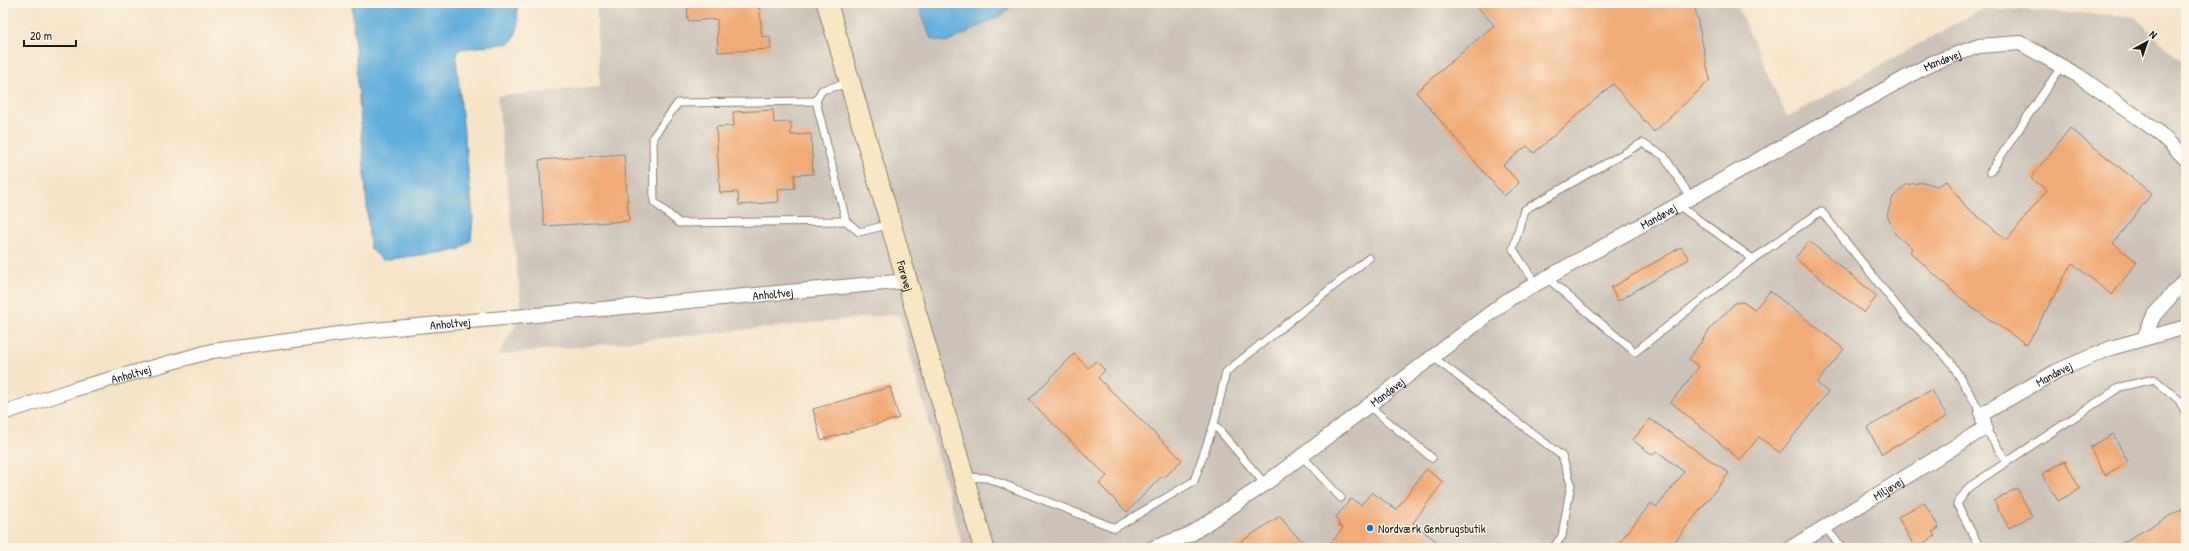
<svg xmlns="http://www.w3.org/2000/svg" width="2189" height="551" font-family="'Patrick Hand',sans-serif">
<style>
.industrial{fill:#ccc2b9}
.water{fill:#62aedb;stroke:#3f657c}
.building{fill:#f0ab78}
.lines{fill:none;stroke-linecap:round;stroke-linejoin:round}
.lane-casing{stroke:#898072;stroke-width:9}
.street-casing{stroke:#898072;stroke-width:16}
.secondary-casing{stroke:#898072;stroke-width:22}
.lane{stroke:#fff;stroke-width:7}
.street{stroke:#fff;stroke-width:14}
.secondary{stroke:#f9e7c3;stroke-width:20}
.rail{stroke:#1c1c1c;stroke-width:3;stroke-dasharray:6 3;stroke-linecap:butt}
.poi-dot{fill:#1f6fb2;stroke:#fcf5e5;stroke-width:1.5}
.labels{text-anchor:middle;dominant-baseline:central;stroke-width:3;stroke-linejoin:round;paint-order:stroke}
.street-label{font-size:12px;fill:#1c1c1c;stroke:#fcf5e5}
.poi-label{font-size:12px;fill:#1c1c1c;stroke:#fcf5e5;text-anchor:start}
</style>
<rect width="100%" height="100%" fill="#fcf5e5"/>
<filter id="ink" filterUnits="userSpaceOnUse"><feTurbulence type="fractalNoise" baseFrequency=".025" numOctaves="2"/><feDisplacementMap in="SourceGraphic" scale="8" xChannelSelector="R" yChannelSelector="G"/><feConvolveMatrix kernelMatrix="1 2 1 2 8 2 1 2 1" color-interpolation-filters="sRGB"/></filter>
<filter id="wash" filterUnits="userSpaceOnUse"><feTurbulence type="fractalNoise" baseFrequency=".012" numOctaves="4" result="noise"/><feDisplacementMap in="SourceGraphic" scale="16" xChannelSelector="R" yChannelSelector="G"/><feGaussianBlur stdDeviation="0.9" result="paint"/><feColorMatrix in="noise" values="0 0 0 0 0 0 0 0 0 0 0 0 0 0 0 0 0 1.4 0 .05"/><feComposite in="paint" operator="in"/></filter>
<g filter="url(#wash)">
<rect width="100%" height="100%" fill="#f6e4c9"/>
<!-- industrial -->
<path class="industrial" d="M596,3H1736L1787,117L1984,8L2134,16L2186,66V548H963L899,314L498,355L522,314L497,96L600,87Z"/>
<!-- water -->
<g class="water">
<path d="M352,3H517C517,17 521,32 510,43L460,49L456,58L473,217L471,240L459,250L382,260L370,248Z"/>
<path d="M918,3H1012L1005,13L948,42L931,39Z"/>
</g>
<g id="blocks">
<!-- building -->
<g class="building">
<path d="M687,3H759L762,37L770,36L771,49L718,52L717,19L688,21Z"/>
<path d="M1474,3H1694L1710,80L1654,132L1613,84L1534,153L1527,146L1503,165L1519,183L1504,196L1416,92L1494,25Z"/>
<path d="M773,110L774,123L791,122V135L811,134L813,174L794,175L795,188L778,189L779,202L739,205L738,192L720,193L716,127L734,126L733,112Z"/>
<path d="M2070,128L2152,193L2113,243L2137,262L2112,295L2072,263L2027,345L1967,304L1910,252L1912,248L1895,234L1887,215L1893,197L1906,185L1923,182L1937,186L1947,181L1966,207L2007,240L2047,190L2031,178Z"/>
<path d="M624,154L629,221L544,226L539,160Z"/>
<path d="M1809,241L1877,296L1864,313L1795,258Z"/>
<path d="M1681,247L1689,259L1618,301L1611,288Z"/>
<path d="M1770,291L1844,349L1817,383L1828,392L1780,453L1759,437L1740,460L1671,402L1699,367L1689,359L1711,328L1735,303L1743,302L1754,310Z"/>
<path d="M1074,354L1088,368L1096,361L1105,370L1098,378L1182,460L1164,478L1162,476L1127,512L1099,484L1107,476L1029,400Z"/>
<path d="M890,387L899,418L821,440L813,409Z"/>
<path d="M1931,390L1947,416L1882,454L1867,428Z"/>
<path d="M1650,419L1729,473L1670,548H1615L1651,503L1657,507L1684,472L1657,451L1652,455L1633,440Z"/>
<path d="M2113,434L2128,462L2105,475L2090,447Z"/>
<path d="M2065,461L2080,489L2058,501L2042,474Z"/>
<path d="M1426,469L1443,482L1413,523L1445,548H1327L1343,528L1339,525L1336,517L1351,499L1361,505L1372,492L1396,510Z"/>
<path d="M2017,488L2032,516L2009,528L1994,501Z"/>
<path d="M1924,502L1939,528L1932,532L1935,536L1915,548L1898,517Z"/>
<path d="M2182,509L2186,517V548H2113Z"/>
<path d="M1280,516L1291,531L1311,548H1231Z"/>
</g>
</g>
</g>
<g filter="url(#ink)">
<use href="#blocks" fill-opacity="0" stroke="#898072" stroke-width="1"/>
<g class="lines">
<!-- lane casing -->
<g class="lane-casing">
<g id="lane">
<path d="M849,83L822,90L816,101L846,221L859,232L891,224"/>
<path d="M816,101L678,103L653,137L654,202L679,223L846,221"/>
<path d="M1990,172L2061,67"/>
<path d="M1678,205L1753,259"/>
<path d="M1547,278L1635,352L1753,259L1821,211L1904,315L1950,361L1982,414"/>
<path d="M1536,284L1513,249L1524,210L1642,143L1664,156L1691,198"/>
<path d="M1433,357L1562,456L1571,484L1562,536L1553,548"/>
<path d="M1369,406L1432,458"/>
<path d="M1985,428L2007,462"/>
<path d="M1302,456L1341,498"/>
<path d="M965,477L987,478L1115,528L1194,481L1214,424"/>
<path d="M1265,484L1214,424L1226,372L1369,258"/>
<path d="M1825,527L1842,548"/>
<path d="M1980,548L1957,504L1969,487L2120,387L2154,379L2179,400L2186,413"/>
</g>
</g>
<!-- street casing -->
<g class="street-casing">
<g id="street">
<path d="M2144,338L2154,315L2186,279"/>
<path id="s1" d="M3,413L75,389L212,351L362,331L907,281"/>
<path id="s2" d="M1153,548L1191,534L1265,484L1509,299L1932,63L1979,46L2020,43L2079,76L2157,131L2186,159"/>
<path id="s3" d="M1791,548L1985,428L1982,414L2057,371L2111,348L2186,327"/>
</g>
</g>
<!-- secondary casing -->
<g class="secondary-casing">
<g id="secondary">
<path id="s4" d="M827,3L984,548"/>
</g>
</g>
<!-- lane -->
<use href="#lane" class="lane"/>
<!-- street -->
<use href="#street" class="street"/>
<!-- secondary -->
<use href="#secondary" class="secondary"/>
<!-- rail -->
<path class="rail" d="M2185,3H2186"/>
</g>
</g>
<!-- markers -->
<circle class="poi-dot" cx="1370" cy="528" r="4"/>
<g class="labels">
<!-- street labels -->
<g class="street-label">
<text stroke="none"><textPath href="#s2" startOffset="931">Mandøvej</textPath></text>
<text stroke="none"><textPath href="#s2" startOffset="607">Mandøvej</textPath></text>
<text stroke="none"><textPath href="#s4" startOffset="284">Farøvej</textPath></text>
<text stroke="none"><textPath href="#s1" startOffset="782">Anholtvej</textPath></text>
<text stroke="none"><textPath href="#s1" startOffset="458">Anholtvej</textPath></text>
<text stroke="none"><textPath href="#s1" startOffset="134">Anholtvej</textPath></text>
<text stroke="none"><textPath href="#s3" startOffset="325">Mandøvej</textPath></text>
<text stroke="none"><textPath href="#s2" startOffset="283">Mandøvej</textPath></text>
<text stroke="none"><textPath href="#s3" startOffset="114">Miljøvej</textPath></text>
</g>
<!-- poi labels -->
<g class="poi-label">
<text x="1378" y="528">Nordværk Genbrugsbutik</text>
</g>
</g>
<!-- margin -->
<rect width="2189" height="551" fill="none" stroke="#fcf5e5" stroke-width="16"/>
<!-- north arrow -->
<g transform="translate(2147 42) rotate(40)" stroke="#fcf5e5" stroke-width="3" paint-order="stroke">
<path d="M0-3L7 15L0 10L-7 15Z" fill="#1c1c1c"/>
<text y="-6" font-size="11" font-weight="bold" text-anchor="middle" fill="#1c1c1c">N</text>
</g>
<!-- scale -->
<path d="M24 40v6h52v-6" fill="none" stroke="#1c1c1c" stroke-width="2"/>
<text x="30" y="40" font-size="12" fill="#1c1c1c" stroke="#fcf5e5" stroke-width="3" paint-order="stroke">20 m</text>
</svg>
